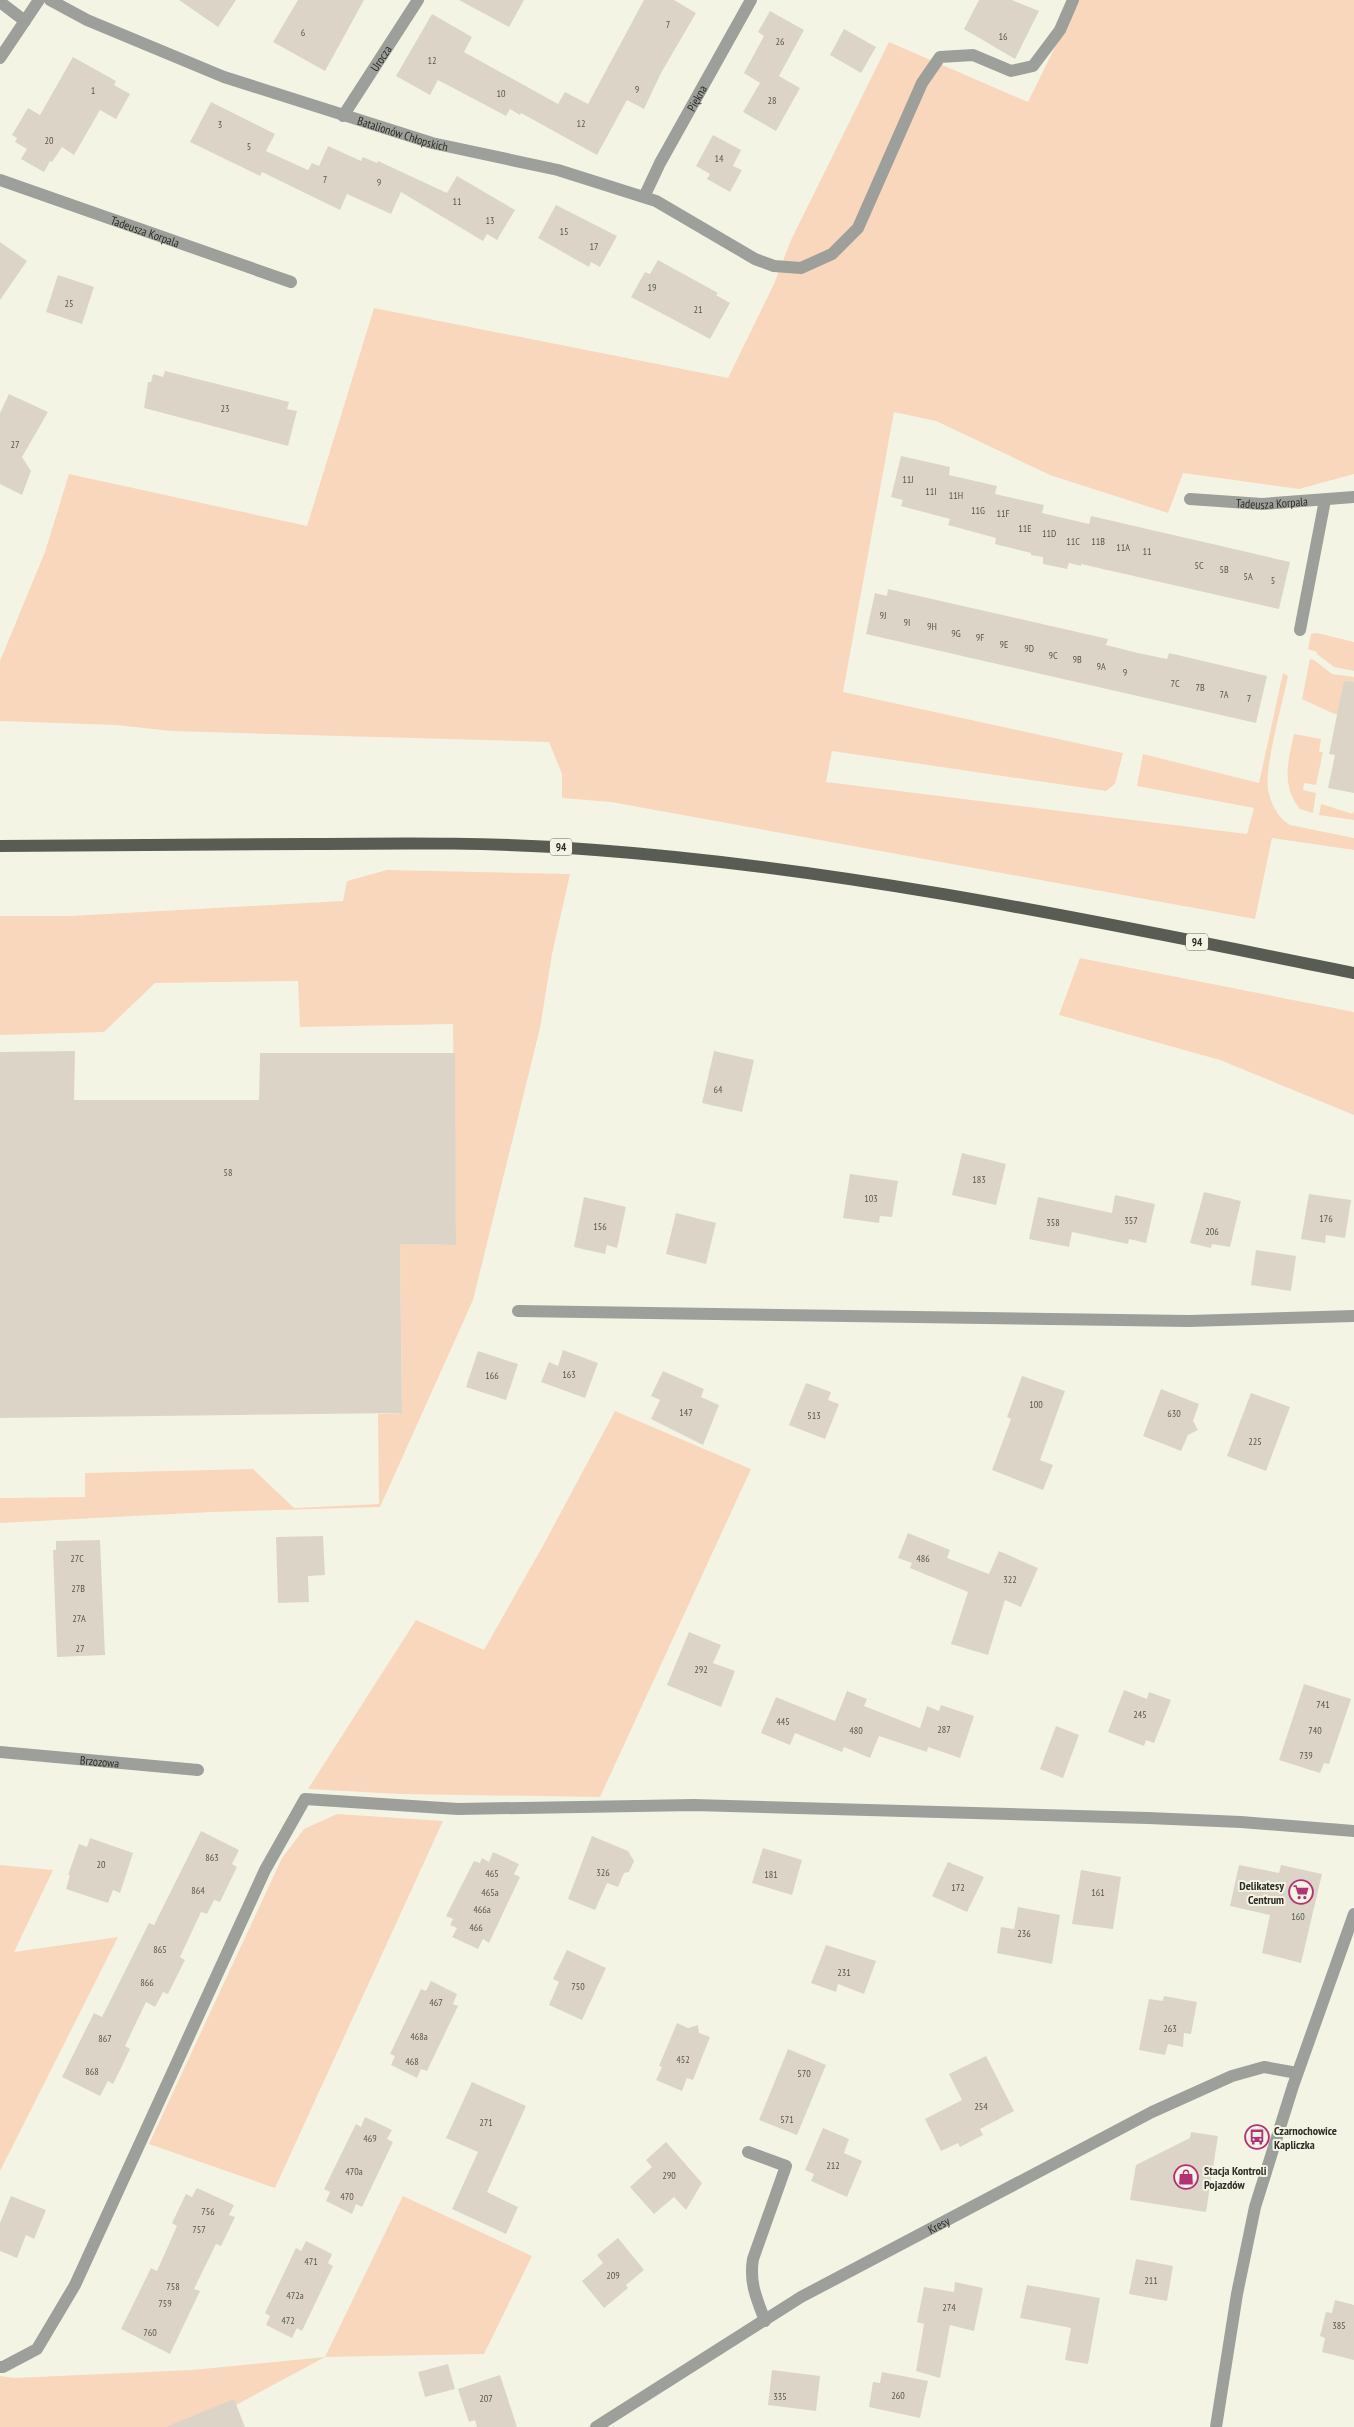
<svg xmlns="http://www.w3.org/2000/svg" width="1354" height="2427" font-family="'PT Sans Narrow',sans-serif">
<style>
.green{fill:#f9d7bc}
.building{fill:#dcd5c7}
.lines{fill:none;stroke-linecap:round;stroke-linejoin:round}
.minor{stroke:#9da09a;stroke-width:12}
.major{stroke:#585c52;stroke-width:12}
.labels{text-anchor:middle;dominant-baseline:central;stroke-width:4;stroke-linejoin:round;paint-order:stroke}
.number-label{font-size:10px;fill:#58564e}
.shield{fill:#f4f4e5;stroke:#68685f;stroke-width:1}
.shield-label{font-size:11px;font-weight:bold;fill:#2c2c26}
.street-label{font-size:12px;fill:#2c2c26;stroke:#f4f4e5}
.poi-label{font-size:12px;font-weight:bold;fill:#2c2c26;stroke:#f4f4e5;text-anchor:start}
</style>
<rect width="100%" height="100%" fill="#f4f4e5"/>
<!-- green -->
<g class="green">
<path d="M1078,0H1354V474L1299,489L1183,473L1168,513L1050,475L936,421L894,412L843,692L1123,753L1115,784L1106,791L832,751L826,782L1247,834L1254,808L1137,786L1143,754L1259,783L1283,673L1288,676C1283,701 1264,769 1268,790C1271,804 1278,818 1290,825L1354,838V850L1272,838L1255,919L611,802L562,798V774L549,742L171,731L116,725L0,721V661L45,552L69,474L307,526L374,308L728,378L774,284L791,240L889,42L1028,102Z"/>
<path d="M1317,633L1354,642V671L1334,667L1317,654V652L1308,649L1311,634Z"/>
<path d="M1310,659L1314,660L1332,674L1354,677V718L1332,713L1302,699Z"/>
<path d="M1294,734L1321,739L1319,752H1323L1316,785L1304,783L1303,790L1316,793L1313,813L1300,809C1281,786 1288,761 1294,734Z"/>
<path d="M1321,804L1353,814L1354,810V820L1319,815Z"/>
<path d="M387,870L570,874L552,954L540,1028L473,1300L380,1507L211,1512L0,1523V1498L85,1497V1473L253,1469L294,1508L379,1504L378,1414L402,1413L400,1244L456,1245L453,1024L300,1027L298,981L155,983L104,1032L0,1035V916H70L343,901L347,881Z"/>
<path d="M1080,958L1354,1012V1115L1220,1060L1059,1015Z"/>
<path d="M615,1411L751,1469L600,1797L400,1794L308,1789L416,1620L484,1650L544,1544Z"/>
<path d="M337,1814L443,1821L275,2188L149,2144L282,1858L304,1829Z"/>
<path d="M0,1865L53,1870L14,1952L118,1937L0,2171Z"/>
<path d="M403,2196L532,2256L484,2354L325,2357L195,2427H0V2376L14,2378L192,2370L325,2357Z"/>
</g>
<!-- building -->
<g class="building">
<path d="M179,0H236L218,27Z"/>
<path d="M298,0H364L325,71L273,42Z"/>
<path d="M459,0H524L509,27Z"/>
<path d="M644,0H674L696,13L661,73L644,109L627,100L597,155L521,113L520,115L510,109L506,116L438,80L430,95L396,76L432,14L472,37L464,52L558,104L565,92L588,104Z"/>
<path d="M979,0H1012L1039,11L1015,59L964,29Z"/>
<path d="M770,11L804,30L779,76L800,88L776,131L743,112L760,83L744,73L764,36L758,32Z"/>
<path d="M844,29L876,47L861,73L830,55Z"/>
<path d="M73,57L116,81L114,85L130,94L116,119L100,110L74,155L62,147L52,162L50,161L44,172L21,159L27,149L15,142L17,138L12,135L28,108L40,115Z"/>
<path d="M211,102L275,134L266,151L308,170L312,163L319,166L328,146L361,161L363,157L377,163L378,161L447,193L457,176L515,210L497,240L487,234L483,241L401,192L391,214L347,194L340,210L262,172L260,176L190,142Z"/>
<path d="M713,135L741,150L733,166L742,170L730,192L707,179L710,174L696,166Z"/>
<path d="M556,205L617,236L600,267L591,262L589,267L538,238Z"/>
<path d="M0,242L27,261L0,300Z"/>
<path d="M658,260L718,293L716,295L730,303L710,339L631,297L645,272L650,274Z"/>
<path d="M58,275L94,287L82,324L46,312Z"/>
<path d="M165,371L289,402L287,409L297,411L288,446L144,408L148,382H151L153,374L163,377Z"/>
<path d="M9,394L48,412L22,457L31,471L22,495L0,484V413Z"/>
<path d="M901,456L950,467L949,475L997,486L995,494L1044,505L1042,513L1089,524L1091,516L1290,562L1279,609L1081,564V566L1069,563L1067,569L1043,564V557L1031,555V553L995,544L996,538L948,525L950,519L901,506L903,500L891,497Z"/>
<path d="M888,589L1108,639L1106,645L1138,653L1167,659L1169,653L1267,676L1256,723L866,634L875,593L887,596Z"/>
<path d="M1344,681L1354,682V793L1328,788L1335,755L1329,754Z"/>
<path d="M75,1051L74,1100H259L260,1053H455L456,1245L400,1244L402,1413L0,1418V1052Z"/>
<path d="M714,1051L754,1060L742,1112L702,1103Z"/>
<path d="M962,1153L1006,1164L996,1205L952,1195Z"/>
<path d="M850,1174L898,1181L892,1217L880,1216L879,1223L843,1218Z"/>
<path d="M1204,1192L1241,1201L1230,1247L1212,1244L1211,1248L1190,1243Z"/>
<path d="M1309,1194L1351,1200L1345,1238L1326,1235L1325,1243L1301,1239Z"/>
<path d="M1115,1195L1155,1204L1146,1243L1129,1239L1128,1244L1072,1232L1069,1247L1029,1239L1038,1197L1112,1213Z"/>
<path d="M584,1197L626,1207L617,1248L607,1245L605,1254L574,1247Z"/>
<path d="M676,1213L716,1223L706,1264L666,1254Z"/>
<path d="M1256,1250L1296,1256L1291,1291L1251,1285Z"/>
<path d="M563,1350L598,1363L585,1398L541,1382L549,1362L558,1366Z"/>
<path d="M478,1351L518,1364L506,1400L466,1387Z"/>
<path d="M663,1371L704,1389L701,1397L719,1405L703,1445L651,1419L660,1400L651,1396Z"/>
<path d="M1022,1376L1065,1391L1040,1460L1053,1465L1043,1490L992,1470L1011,1419L1007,1417Z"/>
<path d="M806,1383L831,1392L828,1400L839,1404L825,1439L789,1425Z"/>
<path d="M1161,1389L1199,1404L1193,1421L1198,1430L1188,1435L1181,1451L1143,1436Z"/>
<path d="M1251,1393L1290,1407L1266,1471L1227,1456Z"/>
<path d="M908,1533L950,1550L947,1558L989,1574L999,1551L1038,1568L1021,1607L1005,1600L988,1655L951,1644L968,1592L910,1568L912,1563L898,1558Z"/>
<path d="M323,1536L325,1575L308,1576L309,1602L278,1603L276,1537Z"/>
<path d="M100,1540L105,1655L57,1657L53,1550H56V1541Z"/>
<path d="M689,1632L721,1645L713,1663L735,1671L721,1707L667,1685Z"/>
<path d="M1304,1684L1351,1699L1329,1764L1324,1763L1320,1773L1279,1760Z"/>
<path d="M1124,1690L1147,1699L1149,1692L1171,1700L1154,1743L1146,1740L1144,1746L1108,1732Z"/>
<path d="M847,1691L867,1699L864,1706L920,1728L927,1706L939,1711L941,1705L974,1716L960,1758L928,1747L927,1752L879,1736L870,1758L844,1747L842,1752L795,1733L790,1745L761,1733L776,1697L835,1721Z"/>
<path d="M1056,1726L1079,1735L1063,1778L1040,1769Z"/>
<path d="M201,1831L239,1850L232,1864L237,1867L220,1902L214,1900L207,1914L201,1912L180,1957L185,1960L168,1994L163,1992L155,2007L146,2002L125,2046L130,2049L122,2066L113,2084L108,2081L100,2096L62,2077L94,2013L102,2017L149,1923L154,1925Z"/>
<path d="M592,1836L628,1851L634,1861L629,1872L624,1873L618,1887L607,1883L595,1910L568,1899Z"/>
<path d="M90,1838L133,1853L120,1893L113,1890L108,1903L66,1889L70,1875H68L79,1844L87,1847Z"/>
<path d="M763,1848L802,1860L792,1895L752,1883Z"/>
<path d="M493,1852L519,1864L514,1874L520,1877L489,1943L483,1939L478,1949L452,1937L457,1928L450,1925L453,1919L446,1916L474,1861L480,1863L482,1858L489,1862Z"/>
<path d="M948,1862L984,1877L967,1912L932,1896Z"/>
<path d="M1239,1865L1279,1873L1281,1865L1322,1874L1301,1963L1262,1953L1270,1915L1230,1906Z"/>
<path d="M1081,1870L1121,1877L1113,1929L1072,1924Z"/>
<path d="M1018,1907L1060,1915L1052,1964L997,1953L1001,1927L1014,1929Z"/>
<path d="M826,1945L876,1961L864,1994L838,1984L836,1992L811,1983Z"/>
<path d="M567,1950L606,1968L582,2020L549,2005L559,1982L553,1979Z"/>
<path d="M431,1981L457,1994L453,2004L458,2006L427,2071L421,2069L417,2078L391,2065L395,2056L390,2054L421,1989L426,1991Z"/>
<path d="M1164,1996L1197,2002L1191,2034L1184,2033L1183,2047L1168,2044L1165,2055L1139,2050L1149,1999L1163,2001Z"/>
<path d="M677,2023L688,2028L698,2025L699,2033L710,2037L693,2080L687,2078L682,2091L656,2080L662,2067L659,2066Z"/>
<path d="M788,2049L826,2065L797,2135L759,2120Z"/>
<path d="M986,2056L1014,2111L980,2129L983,2135L960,2147L958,2143L941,2151L925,2119L962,2100L949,2074Z"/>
<path d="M472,2082L526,2106L487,2192L518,2207L506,2234L452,2209L478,2152L446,2138Z"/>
<path d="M365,2117L392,2130L387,2139L393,2142L362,2207L356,2204L352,2214L326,2201L330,2192L324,2189L356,2124L361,2127Z"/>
<path d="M823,2128L849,2139L844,2153L862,2161L847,2197L811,2181L814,2174L805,2170Z"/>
<path d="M1191,2132L1218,2136L1206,2212L1130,2200L1136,2165L1190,2138Z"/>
<path d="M666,2142L702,2183L686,2210L674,2197L654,2214L630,2187L652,2167L646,2160Z"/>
<path d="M197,2188L234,2205L229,2215L235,2217L221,2246L216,2244L194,2289L200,2291L170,2354L121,2329L151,2268L157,2271L177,2226L172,2223L186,2194L192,2197Z"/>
<path d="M11,2196L46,2210L34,2239L26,2235L17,2258L0,2251V2223Z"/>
<path d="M618,2238L644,2270L626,2285L628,2288L604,2308L582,2281L603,2263L597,2255Z"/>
<path d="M306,2241L332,2254L328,2263L333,2266L302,2331L297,2328L292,2338L266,2325L270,2316L265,2313L296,2248L301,2251Z"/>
<path d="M1136,2259L1173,2266L1167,2301L1129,2294Z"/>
<path d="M955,2282L983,2288L974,2331L950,2325L940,2378L916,2371L924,2324L917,2322L924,2287L954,2292Z"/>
<path d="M1027,2285L1100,2298L1088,2364L1065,2360L1071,2328L1020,2318Z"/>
<path d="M1335,2300L1354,2305V2360L1322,2352L1325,2338L1320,2336L1326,2312L1332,2313Z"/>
<path d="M448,2364L455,2389L425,2397L418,2372Z"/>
<path d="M772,2370L820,2376L816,2411L768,2405Z"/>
<path d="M882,2372L928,2381L920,2418L869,2407L873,2382L880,2383Z"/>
<path d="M500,2375L517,2427H477L475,2420L469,2422L458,2389Z"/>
<path d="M234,2399L245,2427H168V2426Z"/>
</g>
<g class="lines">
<!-- minor -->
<g class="minor">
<path id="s1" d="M50,0L87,20L224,77L432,143L558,170L656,201L755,259L774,266L801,268L832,254L858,228L922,83L940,57L973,55L1011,71L1033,66L1060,30L1073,0"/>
<path d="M0,2L25,21"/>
<path d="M0,58L39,0"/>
<path id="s2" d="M343,116L418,0"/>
<path id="s3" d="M0,180L291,282"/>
<path id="s4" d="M644,197L660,163L751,0"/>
<path id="s5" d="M1190,499L1262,504L1354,497"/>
<path d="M1300,630L1325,500"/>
<path d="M518,1311L1189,1321L1354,1316"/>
<path id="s6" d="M0,1752L198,1770"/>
<path d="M748,2152L786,2166L753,2259C749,2283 757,2299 765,2321"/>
<path d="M0,2367H3L37,2349L75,2285L265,1870L305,1799L458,1809L694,1805L1148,1818L1241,1822L1354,1831"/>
<path id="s7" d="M596,2427L801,2297L1152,2112L1232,2076L1264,2067L1297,2073"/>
<path d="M1216,2427L1237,2294L1255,2207L1293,2086L1354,1914"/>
</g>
<!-- major -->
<path class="major" d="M0,846C103,845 206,844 309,844C405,843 501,842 596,850C851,869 1104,923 1354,973"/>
</g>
<!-- icons -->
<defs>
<g id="supermarket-ring" transform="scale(1.25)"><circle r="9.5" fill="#f4f4e5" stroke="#b63075" stroke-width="1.5"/><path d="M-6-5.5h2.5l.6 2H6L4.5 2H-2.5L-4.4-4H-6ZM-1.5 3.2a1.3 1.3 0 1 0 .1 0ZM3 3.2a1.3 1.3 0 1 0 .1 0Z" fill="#b63075"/></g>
<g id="bus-ring" transform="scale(1.25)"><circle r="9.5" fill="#f4f4e5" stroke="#b63075" stroke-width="1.5"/><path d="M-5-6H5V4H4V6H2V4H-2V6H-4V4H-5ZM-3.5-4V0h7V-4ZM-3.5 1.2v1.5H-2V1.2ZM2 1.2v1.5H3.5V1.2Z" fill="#b63075"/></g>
<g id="shop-ring" transform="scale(1.25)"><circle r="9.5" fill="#f4f4e5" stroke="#b63075" stroke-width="1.5"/><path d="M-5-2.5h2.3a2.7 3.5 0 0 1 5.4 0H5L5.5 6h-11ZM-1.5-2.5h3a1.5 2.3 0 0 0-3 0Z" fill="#b63075"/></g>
</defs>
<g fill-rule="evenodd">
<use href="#supermarket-ring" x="1301" y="1892"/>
<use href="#bus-ring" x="1257" y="2137"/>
<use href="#shop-ring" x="1186" y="2177"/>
</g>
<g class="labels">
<!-- number labels -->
<g class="number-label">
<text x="668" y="24">7</text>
<text x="303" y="32">6</text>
<text x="1003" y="36">16</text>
<text x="780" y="41">26</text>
<text x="432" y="60">12</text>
<text x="637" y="89">9</text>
<text x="93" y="90">1</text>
<text x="501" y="93">10</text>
<text x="772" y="100">28</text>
<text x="581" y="123">12</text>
<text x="220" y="124">3</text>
<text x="49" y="140">20</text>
<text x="249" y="146">5</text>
<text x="719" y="158">14</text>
<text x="325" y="179">7</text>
<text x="379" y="182">9</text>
<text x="457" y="201">11</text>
<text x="490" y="220">13</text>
<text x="564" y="231">15</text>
<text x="594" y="246">17</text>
<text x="652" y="287">19</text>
<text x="69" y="303">25</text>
<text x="698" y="309">21</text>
<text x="225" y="408">23</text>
<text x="15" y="444">27</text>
<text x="908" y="479">11J</text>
<text x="931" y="491">11I</text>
<text x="956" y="495">11H</text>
<text x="978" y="510">11G</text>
<text x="1003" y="513">11F</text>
<text x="1025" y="528">11E</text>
<text x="1049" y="533">11D</text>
<text x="1073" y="541">11C</text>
<text x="1098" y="541">11B</text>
<text x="1123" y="547">11A</text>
<text x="1147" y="551">11</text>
<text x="1199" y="565">5C</text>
<text x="1224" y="569">5B</text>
<text x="1248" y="576">5A</text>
<text x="1273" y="580">5</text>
<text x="883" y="615">9J</text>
<text x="907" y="622">9I</text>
<text x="932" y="626">9H</text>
<text x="956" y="633">9G</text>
<text x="980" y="637">9F</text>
<text x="1004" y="644">9E</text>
<text x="1029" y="648">9D</text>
<text x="1053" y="655">9C</text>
<text x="1077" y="659">9B</text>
<text x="1101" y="666">9A</text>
<text x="1125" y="672">9</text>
<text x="1175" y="683">7C</text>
<text x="1200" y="687">7B</text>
<text x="1224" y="694">7A</text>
<text x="1249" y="698">7</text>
<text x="718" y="1089">64</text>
<text x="228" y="1172">58</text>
<text x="979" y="1179">183</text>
<text x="871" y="1198">103</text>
<text x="1326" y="1218">176</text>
<text x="1131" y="1220">357</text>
<text x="1053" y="1222">358</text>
<text x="600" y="1226">156</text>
<text x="1212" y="1231">206</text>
<text x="569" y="1374">163</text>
<text x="492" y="1375">166</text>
<text x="1036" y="1404">100</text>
<text x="686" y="1412">147</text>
<text x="1174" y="1413">630</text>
<text x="814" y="1415">513</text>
<text x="1255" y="1441">225</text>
<text x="77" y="1558">27C</text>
<text x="923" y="1558">486</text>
<text x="1010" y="1579">322</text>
<text x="78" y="1588">27B</text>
<text x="79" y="1618">27A</text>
<text x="80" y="1648">27</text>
<text x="701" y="1669">292</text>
<text x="1323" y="1704">741</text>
<text x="1140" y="1714">245</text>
<text x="783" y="1721">445</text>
<text x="944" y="1729">287</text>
<text x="856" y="1730">480</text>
<text x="1315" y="1730">740</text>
<text x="1306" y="1755">739</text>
<text x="212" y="1857">863</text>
<text x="101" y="1864">20</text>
<text x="603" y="1872">326</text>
<text x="492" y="1873">465</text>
<text x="771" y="1874">181</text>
<text x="958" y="1887">172</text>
<text x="198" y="1890">864</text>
<text x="490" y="1892">465a</text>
<text x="1098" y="1892">161</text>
<text x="482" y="1909">466a</text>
<text x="1298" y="1916">160</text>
<text x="476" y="1927">466</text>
<text x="1024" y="1933">236</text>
<text x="160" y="1949">865</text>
<text x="844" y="1972">231</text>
<text x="147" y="1982">866</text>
<text x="578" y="1986">750</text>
<text x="436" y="2002">467</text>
<text x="1170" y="2028">263</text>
<text x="419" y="2036">468a</text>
<text x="105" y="2038">867</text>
<text x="683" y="2059">452</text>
<text x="412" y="2061">468</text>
<text x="92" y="2071">868</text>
<text x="804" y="2073">570</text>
<text x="981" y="2106">254</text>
<text x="787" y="2119">571</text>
<text x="486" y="2122">271</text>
<text x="370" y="2138">469</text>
<text x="833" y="2165">212</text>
<text x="354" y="2171">470a</text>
<text x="669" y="2175">290</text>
<text x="347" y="2196">470</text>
<text x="208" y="2211">756</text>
<text x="199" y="2229">757</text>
<text x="311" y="2261">471</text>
<text x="613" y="2275">209</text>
<text x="1151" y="2280">211</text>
<text x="173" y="2286">758</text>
<text x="295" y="2295">472a</text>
<text x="165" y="2303">759</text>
<text x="949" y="2307">274</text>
<text x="288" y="2320">472</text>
<text x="1339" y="2325">385</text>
<text x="150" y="2332">760</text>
<text x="898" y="2395">260</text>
<text x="780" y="2396">335</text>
<text x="486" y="2398">207</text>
</g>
<!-- shield labels -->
<g class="shield">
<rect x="550" y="838.5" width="22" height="17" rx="4"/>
<rect x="1186" y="933.5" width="22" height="17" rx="4"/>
</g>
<g class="shield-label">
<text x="561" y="847">94</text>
<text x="1197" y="942">94</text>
</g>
<!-- street labels -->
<g class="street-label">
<text stroke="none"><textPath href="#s2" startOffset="69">Urocza</textPath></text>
<text stroke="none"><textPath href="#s4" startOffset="112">Piękna</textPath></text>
<text stroke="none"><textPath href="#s1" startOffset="378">Batalionów Chłopskich</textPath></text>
<text stroke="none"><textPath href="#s3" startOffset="154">Tadeusza Korpala</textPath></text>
<text stroke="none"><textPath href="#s5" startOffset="82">Tadeusza Korpala</textPath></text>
<text stroke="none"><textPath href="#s6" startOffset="100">Brzozowa</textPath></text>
<text stroke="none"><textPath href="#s7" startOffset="398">Kresy</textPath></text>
</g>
<!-- poi labels -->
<g class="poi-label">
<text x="1284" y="1885" text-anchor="end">Delikatesy<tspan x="1284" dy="14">Centrum</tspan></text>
<text x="1274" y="2130">Czarnochowice<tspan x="1274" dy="14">Kapliczka</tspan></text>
<text x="1204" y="2170">Stacja Kontroli<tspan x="1204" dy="14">Pojazdów</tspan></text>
</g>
</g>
</svg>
